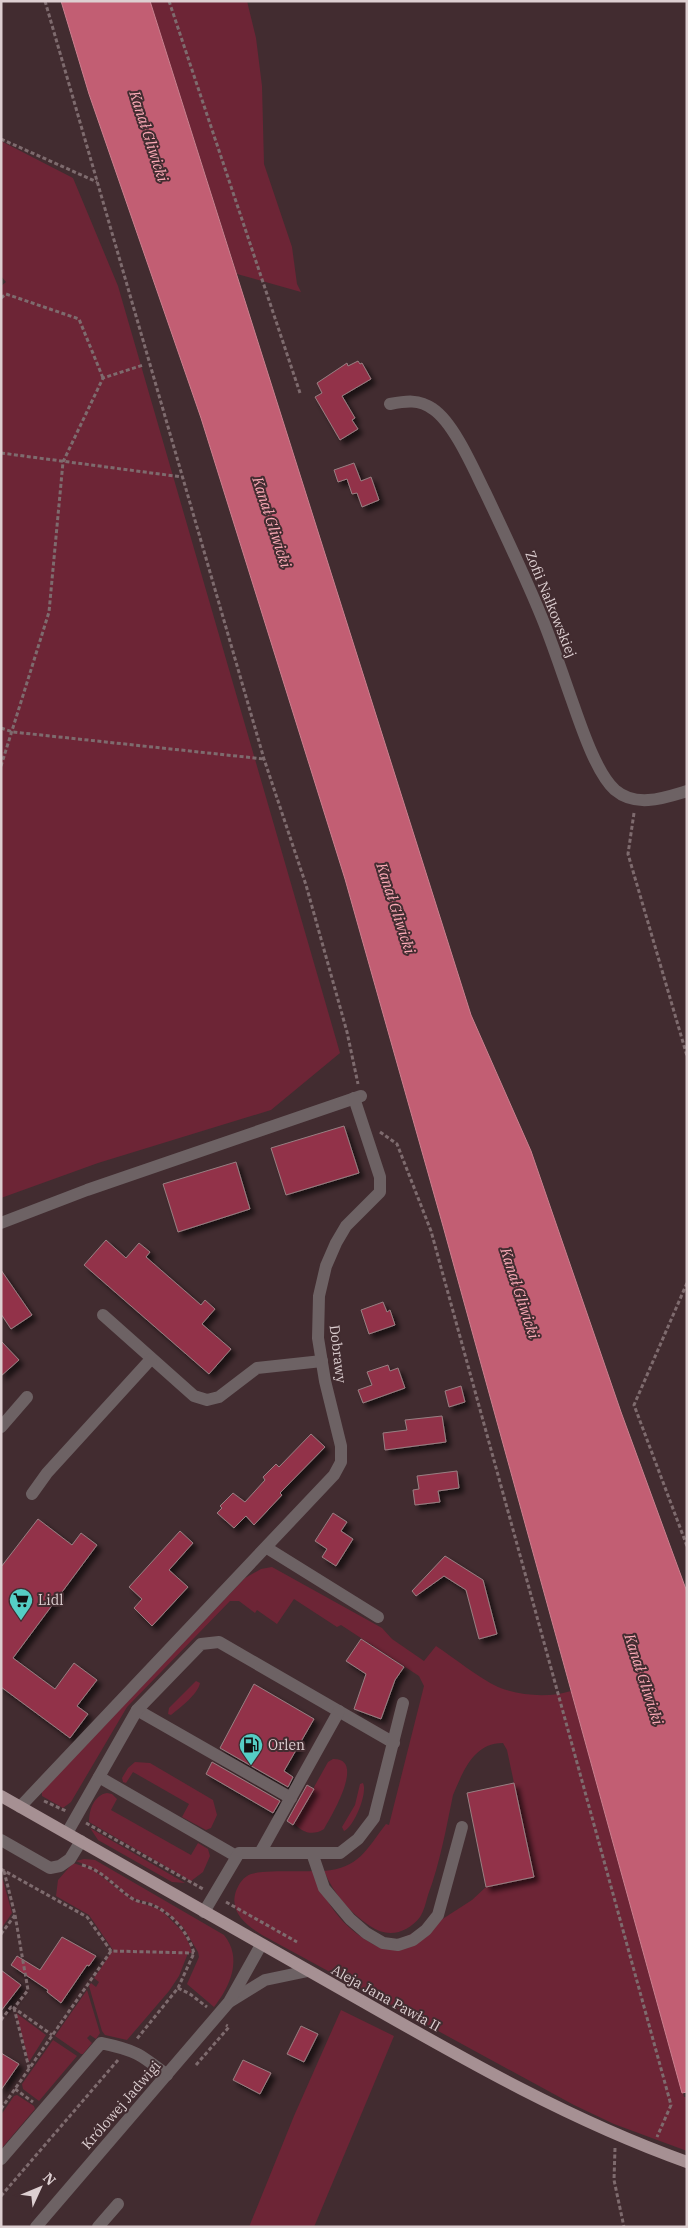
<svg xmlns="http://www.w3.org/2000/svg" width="688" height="2228" font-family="'IBM Plex Serif',serif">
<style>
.green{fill:#6d2536}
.water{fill:#c25e73;stroke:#ca808f}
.building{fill:#92334a;stroke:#987f82;filter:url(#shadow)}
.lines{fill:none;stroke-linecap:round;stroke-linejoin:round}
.path{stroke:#7e6b6e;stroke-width:3;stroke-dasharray:4 2.5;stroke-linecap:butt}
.minor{stroke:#6d6264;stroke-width:12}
.major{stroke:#a69093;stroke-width:12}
.labels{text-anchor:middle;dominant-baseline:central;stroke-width:4;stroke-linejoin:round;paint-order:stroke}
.street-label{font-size:14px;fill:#ddcfd1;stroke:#422c30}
.poi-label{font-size:14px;fill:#ddcfd1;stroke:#422c30;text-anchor:start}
.water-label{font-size:15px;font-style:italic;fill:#fbaab7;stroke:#422c30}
</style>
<defs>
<filter id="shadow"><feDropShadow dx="4.5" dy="4.5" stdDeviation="2.5" flood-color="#0009"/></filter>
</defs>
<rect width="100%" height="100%" fill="#422c30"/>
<!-- green -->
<g class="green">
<path d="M150,1H247L256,38L262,86L264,164L292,247L297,284L301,292L237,274Z"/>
<path d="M1,141L73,178L118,286L340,1053L271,1110L98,1163L1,1198V286L6,282L1,276Z"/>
<path d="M272,1567L382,1628L392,1639L424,1661L436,1646C454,1658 479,1678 498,1687C519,1696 550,1698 571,1691L684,2097H687V2151L614,2124L574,2105L284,1947C264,1935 226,1921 236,1891C239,1884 243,1877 251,1874C265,1870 297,1872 313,1871C327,1907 346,1932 381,1948L441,1920L472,1900L486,1887L534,1877L507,1750L503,1743C473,1743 463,1772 453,1795C446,1829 440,1863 428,1895C426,1902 424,1911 420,1917C407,1934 387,1938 370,1926C349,1912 334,1894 324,1871C359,1868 366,1850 386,1824L389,1825L424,1686L419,1676L341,1625L337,1627L294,1599L277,1624L257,1610L255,1613L239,1601H230L127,1707L71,1802L63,1808L42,1796V1791L245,1578L261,1569Z"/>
<path d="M196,1681L200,1683C198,1694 181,1707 171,1715L168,1714L169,1708Z"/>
<path d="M333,1759C367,1758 330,1818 324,1829C313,1836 302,1833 294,1823L328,1762Z"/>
<path d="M135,1762L150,1763L213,1800L217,1815L211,1828L206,1830L182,1817L189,1804L133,1772L126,1783L123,1782L122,1778L128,1768Z"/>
<path d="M363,1783C368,1793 354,1827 344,1831L342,1827L355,1805L360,1784Z"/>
<path d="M107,1793L112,1794L117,1799L111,1810L191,1855L198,1843L208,1849L210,1856L203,1872L191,1881L89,1822C89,1810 94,1795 107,1793Z"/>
<path d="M90,1828L185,1883L172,1882L98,1840Z"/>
<path d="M84,1859L95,1860L224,1935C243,1958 230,1987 214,2007L187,1984L199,1957L198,1952L183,1927L162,1909L151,1903L132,1898L93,1868L76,1861Z"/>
<path d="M73,1863L92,1869L131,1899L161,1910L184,1933L190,1946L192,1953H188L179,1976L169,1991L127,2040L105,2035L102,2031L89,1986L91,1983L96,1987L99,1982L94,1978L113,1950L89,1915L56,1896L58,1880Z"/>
<path d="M1,1873L12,1913L1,1929Z"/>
<path d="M87,1990L100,2033L96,2039L90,2035L87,2038L92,2043L83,2054H81L55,2036Z"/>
<path d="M341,2010L394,2036L314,2227H249L294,2116Z"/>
<path d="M16,2013L46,2035L29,2062Z"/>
<path d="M53,2040L77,2056L39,2101L23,2089L22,2084Z"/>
<path d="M17,2095L34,2106L35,2109L1,2149V2115L14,2096Z"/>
</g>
<!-- water -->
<path class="water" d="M61,1H150L471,1015L531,1151L621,1412L687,1592V2092L682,2093L443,1226L345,879L201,418L89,94Z"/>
<!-- building -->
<g class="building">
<path d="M358,361L360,364L362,363L371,379L342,396L355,418L352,420L358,429L340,440L315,397L322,393L317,383L347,363L348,366Z"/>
<path d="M354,463L361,481L371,477L379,500L362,507L357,493L352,494L347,479L338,482L334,470Z"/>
<path d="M344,1126L359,1173L286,1195L271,1148Z"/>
<path d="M236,1162L250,1209L178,1232L163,1184Z"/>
<path d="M106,1240L126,1258L139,1243L150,1252L146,1257L201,1305L205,1300L215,1309L202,1324L231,1349L209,1374L84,1265Z"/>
<path d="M1,1270L32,1315L11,1329L1,1314Z"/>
<path d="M383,1302L387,1312L390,1310L395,1325L369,1334L361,1310Z"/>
<path d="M1,1341L19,1360L1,1376Z"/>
<path d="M388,1365L390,1371L398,1368L405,1388L363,1403L358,1390L372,1385L367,1372Z"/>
<path d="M461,1386L465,1402L449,1407L445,1391Z"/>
<path d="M442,1416L446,1442L385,1450L383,1433L407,1430L405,1420Z"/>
<path d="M311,1434L325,1447L280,1493L282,1495L254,1525L246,1516L234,1528L217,1513L222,1508L220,1506L233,1493L245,1502L265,1480L263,1477L276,1464L279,1467Z"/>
<path d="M457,1471L459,1488L438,1491L440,1502L415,1505L413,1490L419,1489L417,1476Z"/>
<path d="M333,1513L347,1522L341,1531L353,1539L336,1566L322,1557L327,1549L315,1541Z"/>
<path d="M38,1519L72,1545L81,1533L97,1545L13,1658L55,1689L74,1663L97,1680L77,1706L88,1714L70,1738L1,1687V1567Z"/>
<path d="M180,1531L193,1543L169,1570L188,1587L152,1626L134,1608L142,1599L129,1587Z"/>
<path d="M445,1556L483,1580L497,1634L479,1639L466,1590L444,1576L416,1596L412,1591Z"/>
<path d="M361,1639L404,1667L395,1680L381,1719L354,1709L366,1674L346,1661Z"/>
<path d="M254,1684L314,1719L284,1771L293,1777L288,1787L220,1748Z"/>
<path d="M212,1762L280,1801L273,1813L206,1774Z"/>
<path d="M514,1783L534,1877L486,1887L467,1793Z"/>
<path d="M307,1785L314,1789L293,1825L287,1821Z"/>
<path d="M62,1937L96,1956L89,1966L87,1965L61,2003L47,1992L48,1990L11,1965L17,1956L40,1970Z"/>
<path d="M1,1970L21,1985L1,2011Z"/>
<path d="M301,2026L318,2034L304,2062L287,2054Z"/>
<path d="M1,2053L19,2064L1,2090Z"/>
<path d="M243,2060L271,2073L260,2094L233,2080Z"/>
</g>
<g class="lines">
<!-- path -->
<g class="path">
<path d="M45,1L264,759L306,885L347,1032L358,1084"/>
<path d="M169,1L300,393"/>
<path d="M1,139L97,182"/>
<path d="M1,298L6,294L79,319L103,378"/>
<path d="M1,453L182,477"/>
<path d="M1,728L13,732L264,759"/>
<path d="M1,766L49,612L63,462L103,378L143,365"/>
<path d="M634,813L628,854L687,1056"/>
<path d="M380,1132L397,1144L431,1231L671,2105L657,2137"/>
<path d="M687,1283L634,1405L687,1546"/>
<path d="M44,1801L66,1811"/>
<path d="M86,1823L203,1889"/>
<path d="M82,1865C102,1870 114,1886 130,1897C136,1902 144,1902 152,1905C172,1913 188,1932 194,1953L178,1988L136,2040"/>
<path d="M1,1869L87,1917L111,1951"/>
<path d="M226,1902L297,1942"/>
<path d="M15,1915L28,1990L14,2008L52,2035"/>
<path d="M1,1934L15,1915L4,1871"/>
<path d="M178,1988L190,1994L207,2007"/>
<path d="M1,2020L11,2007L14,2008L29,2068"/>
<path d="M196,2065L229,2027L226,2025"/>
<path d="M15,2089L33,2102"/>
<path d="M1,2109L111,1951L194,1953"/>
<path d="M615,2148L614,2180L624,2227"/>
<path d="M1,2196L118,2060"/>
</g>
<!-- minor -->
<g class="minor">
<path d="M390,404C406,401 419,399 433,409C454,423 474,470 485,492C504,532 523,572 540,613C551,639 560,667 570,695C579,720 595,772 615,790C636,808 664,798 687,791"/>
<path d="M1,1223L87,1190L361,1096"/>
<path d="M103,1315L194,1396L207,1400L219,1397L257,1368L322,1361"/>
<path d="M1,1427L27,1397"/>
<path d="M32,1494L47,1473L151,1359"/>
<path d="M267,1548L378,1617"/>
<path d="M137,1710L291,1798"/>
<path d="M99,1777L236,1856"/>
<path d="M20,1807L334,1475L341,1462V1446L325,1381L318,1338L319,1296L326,1266L336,1243L346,1226L380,1192V1177L354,1098"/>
<path d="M67,1833L137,1710L201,1644L219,1642L394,1743"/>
<path d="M1,1840L50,1868L60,1866L70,1859L81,1841"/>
<path d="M260,1853L339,1711"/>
<path d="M312,1853L324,1888L350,1919L366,1933L383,1943L398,1945L413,1940L426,1930L438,1915L462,1827"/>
<path d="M204,1912L239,1853H340L358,1839L374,1818L403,1703"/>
<path d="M231,2001L265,1980L308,1971"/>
<path d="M1,2159L101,2043C135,2050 140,2054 167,2075"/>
<path d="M36,2227L229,2002L261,1945"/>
<path d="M98,2227L118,2204"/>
</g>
<!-- major -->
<path class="major" d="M1,1796C122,1864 241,1933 362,2001C467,2061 572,2121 687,2162"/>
</g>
<!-- icons -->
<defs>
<g id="supermarket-pin" transform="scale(1.25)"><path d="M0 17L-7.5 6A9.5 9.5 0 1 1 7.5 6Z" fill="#55cec5" stroke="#422c30"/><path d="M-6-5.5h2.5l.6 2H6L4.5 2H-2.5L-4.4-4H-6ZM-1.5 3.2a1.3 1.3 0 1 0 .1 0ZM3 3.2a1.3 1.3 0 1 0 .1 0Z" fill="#111"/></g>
<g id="fuel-pin" transform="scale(1.25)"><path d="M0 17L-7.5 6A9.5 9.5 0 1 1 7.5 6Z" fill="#55cec5" stroke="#422c30"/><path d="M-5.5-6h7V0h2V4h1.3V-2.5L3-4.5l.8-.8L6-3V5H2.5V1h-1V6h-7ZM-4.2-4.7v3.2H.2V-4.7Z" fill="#111"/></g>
</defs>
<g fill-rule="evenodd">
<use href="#supermarket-pin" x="21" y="1600"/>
<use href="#fuel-pin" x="251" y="1745"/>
</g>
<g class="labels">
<!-- street labels -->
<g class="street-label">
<text transform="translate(551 604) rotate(68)">Zofii Nałkowskiej</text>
<text transform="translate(338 1354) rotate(83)">Dobrawy</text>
<text transform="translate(386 1998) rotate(29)">Aleja Jana Pawła II</text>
<text transform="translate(121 2105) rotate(-49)">Królowej Jadwigi</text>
</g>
<!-- poi labels -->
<g class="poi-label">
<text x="38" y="1600">Lidl</text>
<text x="268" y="1745">Orlen</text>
</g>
<!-- water labels -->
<g class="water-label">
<text transform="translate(149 136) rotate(72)">Kanał Gliwicki</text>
<text transform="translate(272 522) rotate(72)">Kanał Gliwicki</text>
<text transform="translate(396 908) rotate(72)">Kanał Gliwicki</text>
<text transform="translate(520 1293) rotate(72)">Kanał Gliwicki</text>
<text transform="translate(644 1679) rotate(72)">Kanał Gliwicki</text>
</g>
</g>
<!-- border -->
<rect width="688" height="2228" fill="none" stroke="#ddcfd1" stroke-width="5"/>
<!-- north arrow -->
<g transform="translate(40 2188) rotate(46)" stroke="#422c30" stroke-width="4" paint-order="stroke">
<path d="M0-4L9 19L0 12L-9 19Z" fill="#ddcfd1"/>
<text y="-8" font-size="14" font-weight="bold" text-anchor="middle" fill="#ddcfd1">N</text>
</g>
</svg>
